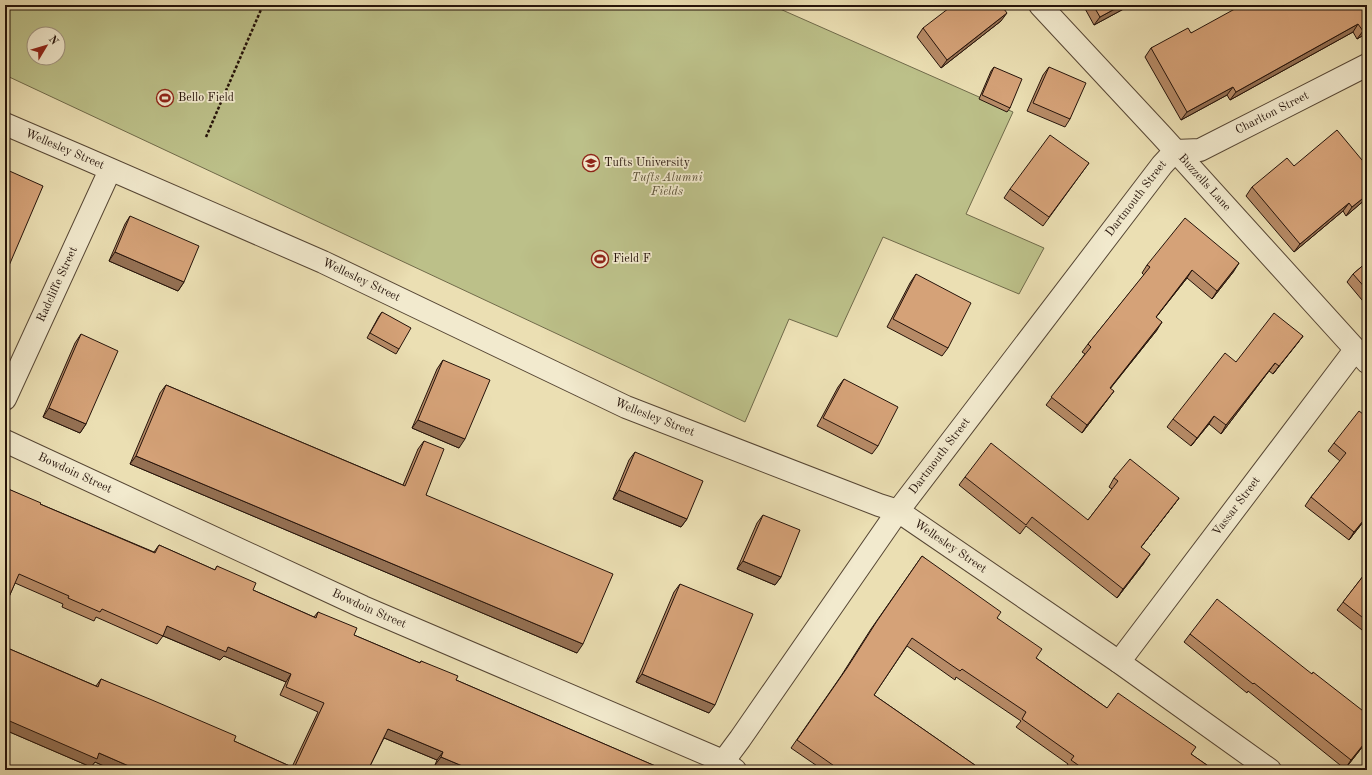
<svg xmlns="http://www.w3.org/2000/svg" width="1372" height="775" font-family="'Old Standard TT',serif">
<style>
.green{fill:#bcc089;stroke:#706a4a;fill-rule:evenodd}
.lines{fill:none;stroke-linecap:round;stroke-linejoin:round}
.street-casing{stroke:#564634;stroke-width:24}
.path{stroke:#25130a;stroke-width:2.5;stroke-dasharray:3 2;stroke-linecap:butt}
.street{stroke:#f2eace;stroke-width:22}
.wall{fill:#b78b67;stroke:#25130a}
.shaded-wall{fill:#957154;stroke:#25130a}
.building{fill:#d5a278;stroke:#25130a}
.labels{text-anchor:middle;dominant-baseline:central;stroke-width:3.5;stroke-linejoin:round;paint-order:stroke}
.poi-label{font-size:12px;fill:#25130a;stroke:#f2eace;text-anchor:start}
.street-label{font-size:12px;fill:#25130a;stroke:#f2eace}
.park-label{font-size:12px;font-style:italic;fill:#5a5036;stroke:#f2eace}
</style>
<rect width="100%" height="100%" fill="#ebdfb3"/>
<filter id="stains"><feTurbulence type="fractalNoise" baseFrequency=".005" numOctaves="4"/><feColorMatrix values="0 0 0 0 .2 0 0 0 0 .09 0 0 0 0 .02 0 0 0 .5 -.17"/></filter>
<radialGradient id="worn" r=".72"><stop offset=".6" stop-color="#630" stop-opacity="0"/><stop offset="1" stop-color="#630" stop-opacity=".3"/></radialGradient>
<!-- green -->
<path class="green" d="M5,5H771L1013,112L966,214L1044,248L1019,294L883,237L837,337L789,319L745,422L5,75ZM34,34H58V58H34Z"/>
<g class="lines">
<!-- street casing -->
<g class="street-casing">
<g id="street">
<path id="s1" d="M1040,5L1161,135L1367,362"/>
<path id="s2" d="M5,124L82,157L323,262L626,407L879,505L898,511L1119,662L1270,770"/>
<path id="s3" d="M1175,151L1200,150L1367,65"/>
<path id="s4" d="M5,399L110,170"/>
<path id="s5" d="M5,441L363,607L723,761L735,770"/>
<path id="s6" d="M1119,662L1355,350"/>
<path id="s7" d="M717,770L740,739L898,511L1162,165L1175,151"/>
</g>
</g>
<!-- path -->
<path class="path" d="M206,137L263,5"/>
<!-- street -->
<use href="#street" class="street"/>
</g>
<!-- wall -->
<g class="wall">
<path d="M1083,5H1131L1094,25Z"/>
<path d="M1367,5V33L1357,39L1353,32L1230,100L1227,95L1181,120L1145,57L1151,48L1191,33Z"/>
<path d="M1001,21L941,68L917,37L923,28Z"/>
<path d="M994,67L1010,108L1007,112L979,99L991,71Z"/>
<path d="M1049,67L1070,119L1065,127L1027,111L1043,75Z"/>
<path d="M1089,163L1043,226L1004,198L1010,189Z"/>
<path d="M1294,166H1367V198L1346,216L1343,211L1294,252L1246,196L1252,187Z"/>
<path d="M130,216L184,282L178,291L109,261L125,224Z"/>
<path d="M1367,262V306L1347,282L1353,274Z"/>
<path d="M1147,265L1234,271L1212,299L1187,278L1156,317L1157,330L1110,389L1108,399L1082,433L1046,405L1085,354L1082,352L1088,344L1144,275L1142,273Z"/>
<path d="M916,274L948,348L942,356L887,327L910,283Z"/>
<path d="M382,312L399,349L396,354L367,338L379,316Z"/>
<path d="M81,334L86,424L80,433L43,417L75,343Z"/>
<path d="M1303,336L1273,374L1269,371L1221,434L1209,424L1191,446L1167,427L1173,419L1236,362Z"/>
<path d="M443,360L459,448L412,428L437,369Z"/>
<path d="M844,379L878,446L872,454L817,426L838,387Z"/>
<path d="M166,385L403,485L418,449L424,441L426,495L577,653L130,464L160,393Z"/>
<path d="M1367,417V517L1349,540L1305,506L1311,497L1340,461L1328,451L1334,443Z"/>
<path d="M635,452L687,519L681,527L613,499L629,460Z"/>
<path d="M965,477L1088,520L1112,489L1109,487L1114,478L1179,498L1173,506L1141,547L1144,563L1117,598L1026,526L1020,534L959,485Z"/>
<path d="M6,488L40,504L154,552L159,545L215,570L217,566L253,590L314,617L318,612L354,635L420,663L421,661L456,680L660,768L435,765L437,760L384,738L368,770H113L95,762L91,767L5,730V647L96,686L101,679L234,741L292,767L318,712L280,695L286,682L224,656L220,660L163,636L157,644L96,617L94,621L62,607L63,604L15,583L5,606V490Z"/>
<path d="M763,515L781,577L775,585L737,569L757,523Z"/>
<path d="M922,556L997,618L1036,658L1107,708L1191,754L1214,770H1067L1065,769L1068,764L1016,727L1021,721L956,677L955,680L907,646L874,695L982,770H823L791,748L841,676L871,629Z"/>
<path d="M1367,571V634L1337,610Z"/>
<path d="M680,584L709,713L636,682L674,592Z"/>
<path d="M1190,634L1367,741L1345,769L1248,691L1247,693L1184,642Z"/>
</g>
<!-- shaded-wall -->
<g class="shaded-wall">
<path d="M1122,5H1131L1094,25L1100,17Z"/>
<path d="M1007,13L1001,21L941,68L947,60Z"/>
<path d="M1358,24L1353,32L1230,100L1236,92Z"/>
<path d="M1367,28V33L1357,39L1363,31Z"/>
<path d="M1233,87L1227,95L1181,120L1187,112Z"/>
<path d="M1367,195V198L1346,216L1352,207Z"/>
<path d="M1349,203L1343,211L1294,252L1300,244Z"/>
<path d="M115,252L184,282L178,291L109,261Z"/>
<path d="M1239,263L1234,271L1212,299L1217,291Z"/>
<path d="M1192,270L1187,278L1150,325L1156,317Z"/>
<path d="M1162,322L1157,330L1104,396L1110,388Z"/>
<path d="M1303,336L1297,344L1273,374L1279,366Z"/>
<path d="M1275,363L1269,371L1221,434L1226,425Z"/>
<path d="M1114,391L1108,399L1082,433L1087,425Z"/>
<path d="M49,408L86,424L80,433L43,417Z"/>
<path d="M1214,416L1209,424L1191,446L1197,438Z"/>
<path d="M418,420L465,439L459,448L412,428Z"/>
<path d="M136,456L583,644L577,653L130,464Z"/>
<path d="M619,490L687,519L681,527L613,499Z"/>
<path d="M1179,498L1173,506L1135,555L1141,547Z"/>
<path d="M1367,516V517L1349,540L1354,532Z"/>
<path d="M1150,554L1144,563L1117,598L1123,589Z"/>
<path d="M743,561L781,577L775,585L737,569Z"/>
<path d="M167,626L228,647L291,674L286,682L224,656L220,660L161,635Z"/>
<path d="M642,674L715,705L709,713L636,682Z"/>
<path d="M5,719L99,753L138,770H113L95,762L91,767L5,730Z"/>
<path d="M388,729L443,752L437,760L382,737Z"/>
<path d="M1367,740V741L1345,769L1351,760Z"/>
<path d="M441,757L472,770H447L435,765Z"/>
</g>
<!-- building -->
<g class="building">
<path d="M953,5H1001L1007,13L947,60L923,28Z"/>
<path d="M1093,5H1122L1100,17Z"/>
<path d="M1242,5H1367V28L1363,31L1358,24L1236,92L1233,87L1187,112L1151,48L1188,28L1191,33Z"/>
<path d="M994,67L1022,79L1010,108L982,95Z"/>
<path d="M1049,67L1086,83L1070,119L1033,103Z"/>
<path d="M1337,130L1367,166V195L1352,207L1349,203L1300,244L1252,187L1287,158L1294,166Z"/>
<path d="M1050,135L1089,163L1049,217L1010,189Z"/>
<path d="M5,169L43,186L8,268H6L5,269Z"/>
<path d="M130,216L199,246L184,282L115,252Z"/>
<path d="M1185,218L1239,263L1217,291L1192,270L1156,317L1162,322L1110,388L1114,391L1087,425L1051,397L1091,347L1088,344L1150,267L1147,265Z"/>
<path d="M1367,262V290L1353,274Z"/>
<path d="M916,274L971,303L948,348L893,319Z"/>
<path d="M382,312L411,328L399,349L370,333Z"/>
<path d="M1274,313L1303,336L1279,366L1275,363L1226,425L1214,416L1197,438L1173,419L1225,353L1236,362Z"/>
<path d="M81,334L118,351L86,424L49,408Z"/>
<path d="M443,360L490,380L465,439L418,420Z"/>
<path d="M844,379L898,407L878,446L823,418Z"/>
<path d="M166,385L405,486L424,441L444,449L426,495L613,574L583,644L136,456Z"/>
<path d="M1359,411L1367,417V516L1354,532L1311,497L1346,453L1334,443Z"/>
<path d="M991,443L1088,520L1118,481L1114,478L1130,459L1179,498L1141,547L1150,554L1123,589L1032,517L1026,525L965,477Z"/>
<path d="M635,452L703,481L687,519L619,490Z"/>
<path d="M6,488L41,503L40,504L155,553L159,545L215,570L217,566L256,583L253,590L316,618L318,612L357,628L354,635L420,663L421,661L458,676L456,680L660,768V770H472L441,757L443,752L388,729L368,770H138L99,753L97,759L5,719V647L98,687L101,679L152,700L236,736L234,741L294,768L324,703L286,687L291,674L228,647L226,652L167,626L163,636L102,609L100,612L68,598L69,596L19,574L5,606V491Z"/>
<path d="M763,515L800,530L781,577L743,561Z"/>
<path d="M922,556L1001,612L997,618L1042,649L1036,658L1107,708L1118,693L1196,747L1191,754L1214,770H1085L1071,760L1074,756L1022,719L1026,712L962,669L960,671L912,638L874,695L982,770H840L797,740L847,668L877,621Z"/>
<path d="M1367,571V621L1343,602Z"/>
<path d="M680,584L753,614L715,705L642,674Z"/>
<path d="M1217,599L1312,674L1313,672L1367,714V740L1351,760L1254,683L1253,684L1190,634Z"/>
</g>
<!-- icons -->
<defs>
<g id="stadium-ring" transform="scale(0.9)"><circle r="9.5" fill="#f2eace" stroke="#8f2418" stroke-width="1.5"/><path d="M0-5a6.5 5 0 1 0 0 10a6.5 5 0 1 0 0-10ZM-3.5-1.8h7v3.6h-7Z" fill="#8f2418"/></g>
<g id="university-ring" transform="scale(0.9)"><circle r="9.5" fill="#f2eace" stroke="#8f2418" stroke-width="1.5"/><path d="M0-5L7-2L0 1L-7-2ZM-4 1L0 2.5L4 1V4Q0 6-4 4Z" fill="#8f2418"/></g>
</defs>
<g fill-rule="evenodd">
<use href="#stadium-ring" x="165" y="98"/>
<use href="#university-ring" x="591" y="163"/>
<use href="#stadium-ring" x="600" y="259"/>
</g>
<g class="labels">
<!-- poi labels -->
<g class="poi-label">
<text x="178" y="98">Bello Field</text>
<text x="604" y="163">Tufts University</text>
<text x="613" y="259">Field F</text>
</g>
<!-- street labels -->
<g class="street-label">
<text stroke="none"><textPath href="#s3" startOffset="106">Charlton Street</textPath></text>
<text stroke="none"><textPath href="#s2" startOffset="65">Wellesley Street</textPath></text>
<text stroke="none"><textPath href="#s1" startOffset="242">Buzzells Lane</textPath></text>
<text stroke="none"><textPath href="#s7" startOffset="709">Dartmouth Street</textPath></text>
<text stroke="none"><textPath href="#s2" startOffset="389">Wellesley Street</textPath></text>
<text stroke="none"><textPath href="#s4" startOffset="126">Radcliffe Street</textPath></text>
<text stroke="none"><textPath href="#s2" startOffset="713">Wellesley Street</textPath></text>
<text stroke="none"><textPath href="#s7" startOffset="385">Dartmouth Street</textPath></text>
<text stroke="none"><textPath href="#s5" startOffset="77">Bowdoin Street</textPath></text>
<text stroke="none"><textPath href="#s6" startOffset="195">Vassar Street</textPath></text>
<text stroke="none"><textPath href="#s2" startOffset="1037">Wellesley Street</textPath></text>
<text stroke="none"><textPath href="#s5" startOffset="401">Bowdoin Street</textPath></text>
</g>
<!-- park labels -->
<g class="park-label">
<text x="667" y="178">Tufts Alumni<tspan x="667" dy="14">Fields</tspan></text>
</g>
</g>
<!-- margin -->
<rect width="1372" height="775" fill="none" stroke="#ebdfb3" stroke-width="20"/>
<rect x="6" y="6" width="1360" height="763" fill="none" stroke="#25130a" stroke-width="2"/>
<rect x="10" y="10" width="1352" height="755" fill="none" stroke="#25130a"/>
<!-- north arrow -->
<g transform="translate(46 46) rotate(52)"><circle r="19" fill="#f2eace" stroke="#a09480"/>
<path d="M0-3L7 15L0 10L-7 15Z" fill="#8f2418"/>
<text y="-6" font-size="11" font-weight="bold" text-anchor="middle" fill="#25130a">N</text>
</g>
<rect width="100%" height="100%" filter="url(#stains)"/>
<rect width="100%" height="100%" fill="url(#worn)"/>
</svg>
